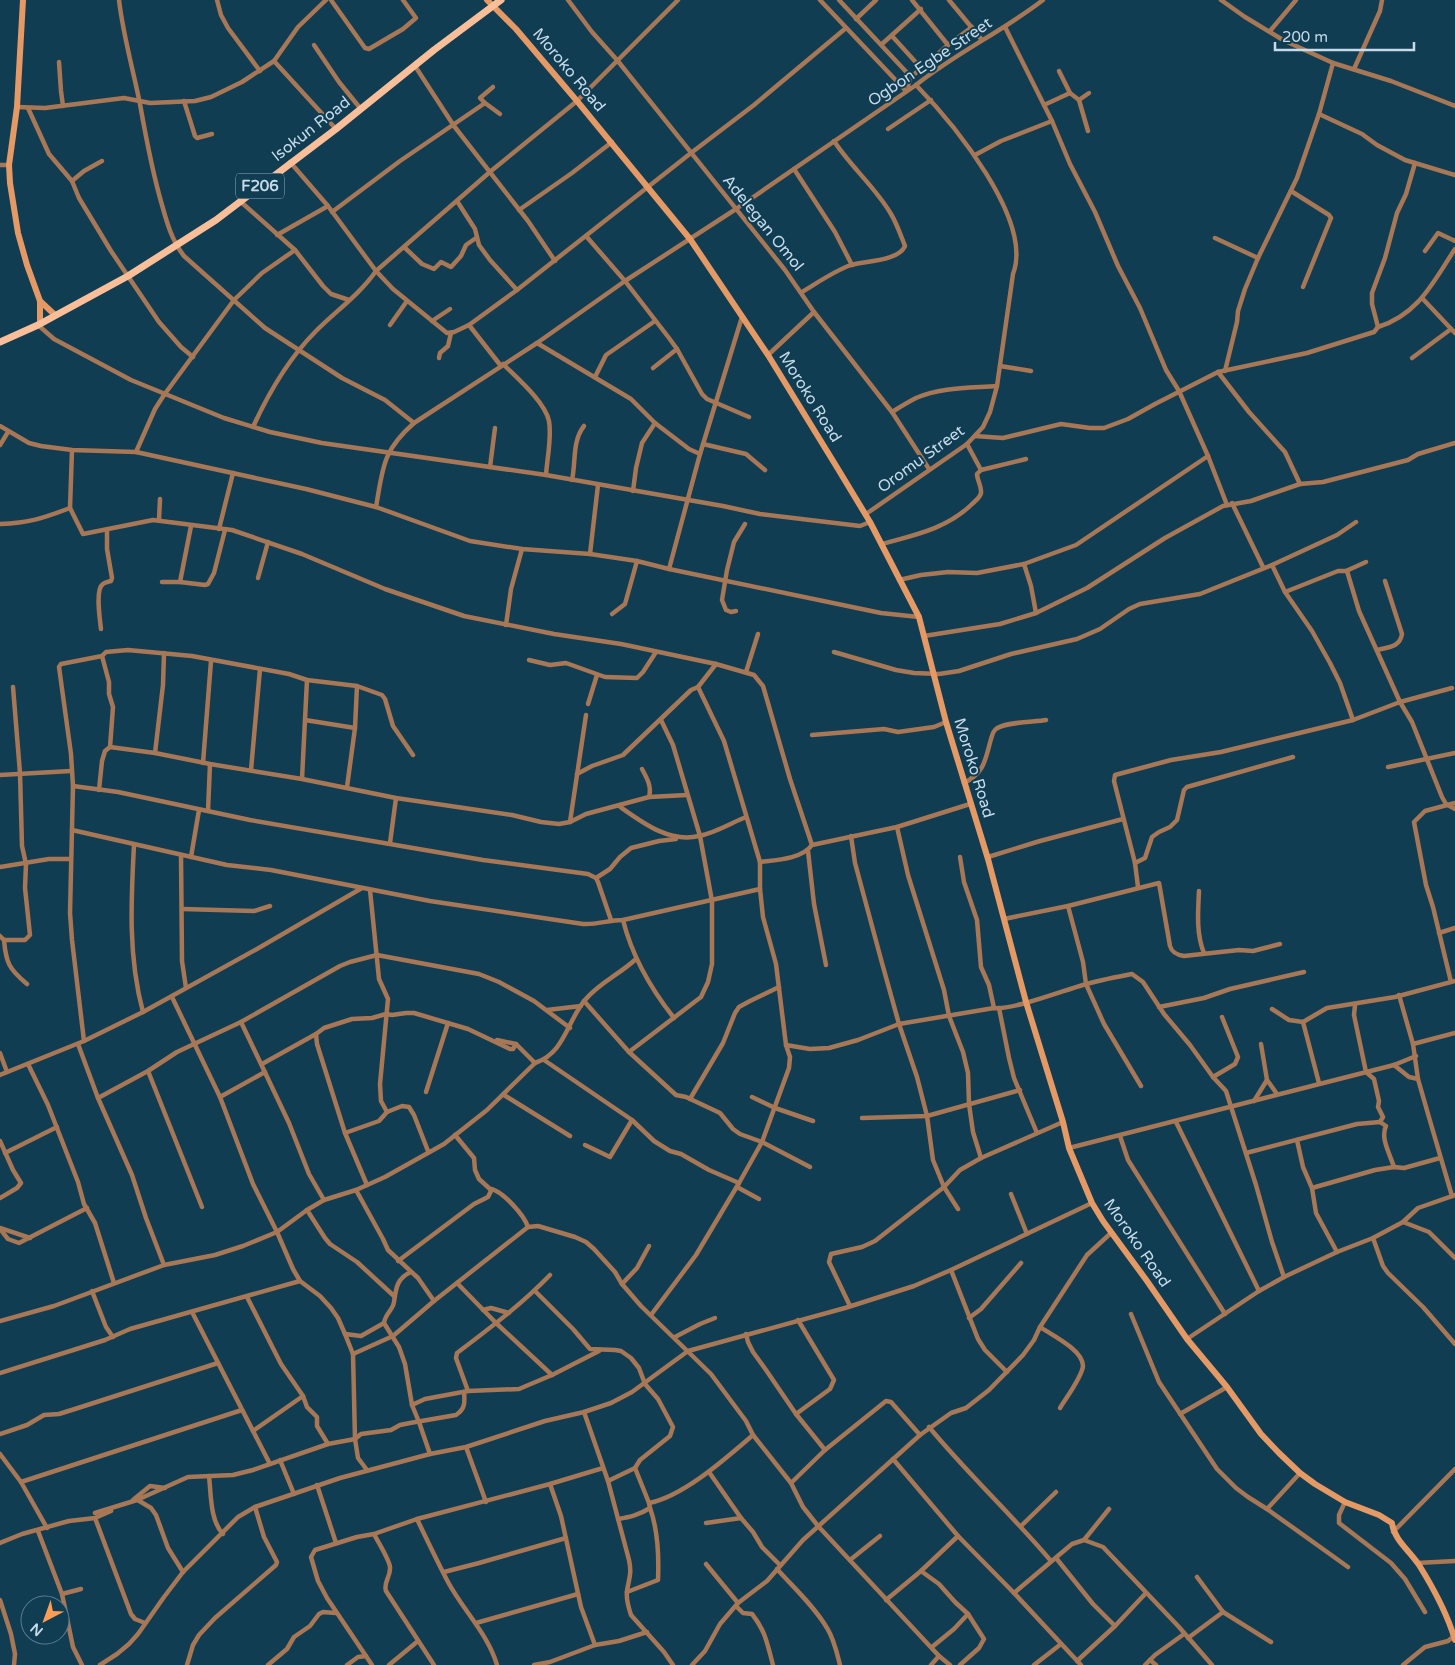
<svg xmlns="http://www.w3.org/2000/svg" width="1455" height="1665" font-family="'Varela Round',sans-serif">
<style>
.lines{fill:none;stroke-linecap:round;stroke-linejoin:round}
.street{stroke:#a77756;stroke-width:4.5}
.secondary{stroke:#e59964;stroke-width:6}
.primary{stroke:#fabf98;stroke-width:7}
.labels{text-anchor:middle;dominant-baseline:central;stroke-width:4;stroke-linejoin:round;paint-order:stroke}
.shield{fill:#113d53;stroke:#8facbc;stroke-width:1}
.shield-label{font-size:15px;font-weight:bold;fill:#c5dbe9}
.street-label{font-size:16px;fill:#c5dbe9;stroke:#113d53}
</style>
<rect width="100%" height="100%" fill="#113d53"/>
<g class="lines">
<!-- street -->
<g class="street">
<path d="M119,0C123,35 133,69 140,104C146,138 152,171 162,205C167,223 172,241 184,256L265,328L342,378L385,400L414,423"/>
<path d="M217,0L221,15L228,28L260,71"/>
<path d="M331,0L365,48L369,49L403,29L416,18L403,0"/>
<path d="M568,0L592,32L617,60L785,270L814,312L892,412L929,469"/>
<path d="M820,0L906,91"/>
<path d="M839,0L911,77"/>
<path d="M912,0L948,45"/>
<path d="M949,0L982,40"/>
<path d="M1221,0L1245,17L1283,40L1333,63L1391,81L1455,106"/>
<path d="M856,19L876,0"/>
<path d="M1005,27L1052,121L1070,164L1095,212L1118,266L1140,308L1166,370L1179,391L1208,456L1227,505"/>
<path d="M1270,31L1296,0"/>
<path d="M892,36L921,68"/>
<path d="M882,44L921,9"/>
<path d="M314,45L339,82L360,108"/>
<path d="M274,61L336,129"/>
<path d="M59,62L61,91L63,106"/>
<path d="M415,66L454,126L528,221L555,261"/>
<path d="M1354,69L1380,11L1382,0"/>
<path d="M1059,71L1070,93"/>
<path d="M909,89L908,85L911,77L948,45L972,27"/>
<path d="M184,101L195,136L197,138L212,134"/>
<path d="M485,103L480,98L493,87"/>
<path d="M1044,105L1070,93L1079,100"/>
<path d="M17,107L45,108L124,98L150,103L195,101L211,97L242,82L274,61L298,27L326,0"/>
<path d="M28,108L49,154L72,181L79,198L111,251L159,322L181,347L193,357"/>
<path d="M1319,114L1362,134L1377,145L1405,160L1455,175"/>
<path d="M888,129L931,100"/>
<path d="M1088,131L1079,100L1089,93"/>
<path d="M975,155L1001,141L1052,121"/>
<path d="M290,162L328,206L376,271L393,289L447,333L454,332L469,325L517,290L691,153L754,105L846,28"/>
<path d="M0,165H9"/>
<path d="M794,169L835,232L852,265"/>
<path d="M72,181L84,171L102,161"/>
<path d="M1291,191L1329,215L1331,218L1303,287"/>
<path d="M457,201L475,229L479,245L490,260L517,290"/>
<path d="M241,202L295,250L323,286L331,294L349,300"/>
<path d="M519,210L572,173L612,142"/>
<path d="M332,212L400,161L485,103L500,114"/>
<path d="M277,235L328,206"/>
<path d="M586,236L625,281L669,338L677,349L702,394L707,399L749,417"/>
<path d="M1215,238L1258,258"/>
<path d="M404,247L422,264L434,269L441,262L451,267L461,256L466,245L476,238"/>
<path d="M1425,251L1438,233L1455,241"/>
<path d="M802,292C817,283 834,271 851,265C864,261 899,261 905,246C901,236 897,224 891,214C876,188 851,167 834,141"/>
<path d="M1422,298L1455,333"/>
<path d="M432,321L450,309"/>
<path d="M38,325L54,339L131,380L224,418L270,432L322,443L546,475L723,506L760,514L860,526L870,522"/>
<path d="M390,325L407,301"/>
<path d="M469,325L501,366"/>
<path d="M1378,327L1372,304V293L1385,258L1397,213L1406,194L1415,163"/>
<path d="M537,343L631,399L655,423L689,449L700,454"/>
<path d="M768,355L814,312"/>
<path d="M439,358L440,353L448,346L451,333"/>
<path d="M1412,358L1451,329"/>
<path d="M503,364C517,378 545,402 549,421C552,437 547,459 546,475"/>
<path d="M1000,366L1031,371"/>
<path d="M653,368L677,349"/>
<path d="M1225,371L1237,322L1238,311L1245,289L1258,258L1297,178L1319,114L1333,63"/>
<path d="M1218,372L1249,412L1285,452L1300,484"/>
<path d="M595,377L606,355L655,321"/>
<path d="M892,412C900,407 908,402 916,398C940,387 971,388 997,386"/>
<path d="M0,426L29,443L41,446L72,450L136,452L306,489L376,507L470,541L522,549L590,554L637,561L669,569L881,613L919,617"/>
<path d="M253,427C269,392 289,358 316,331C336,311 360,294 376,271L491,171L577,101L678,0"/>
<path d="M975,436L1003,438L1061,424L1090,428H1104L1128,419L1155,404L1218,372L1307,353L1374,332L1378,327C1419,314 1433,282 1455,249"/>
<path d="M703,444L746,454L765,470"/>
<path d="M967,444L981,470L1026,459"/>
<path d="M0,445L8,432"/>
<path d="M72,450L70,508L83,534L153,520L232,530L302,554L385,589L464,616L554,634L621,644L716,664L754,675L763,686L790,779L812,845"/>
<path d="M136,452L155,409L164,395L234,300L262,273L295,250"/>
<path d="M490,467L495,428"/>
<path d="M572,480C576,462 572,441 584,426"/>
<path d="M633,491L636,468L642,443L655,423"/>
<path d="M1232,503L1263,567"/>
<path d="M376,507C383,468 382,451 414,423L537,343L625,281L736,209L916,85C956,53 1003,31 1043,0"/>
<path d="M866,514L967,444L983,427L990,412L997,386L1013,274C1034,220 952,122 916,85"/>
<path d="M159,520L160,499"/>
<path d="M0,524C29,523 44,518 70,508"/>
<path d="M219,529L233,473"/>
<path d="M882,544C914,535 946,529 971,505C974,502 980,498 981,493C982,487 977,480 977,474L981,470"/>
<path d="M590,554L598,485"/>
<path d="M1024,564L1031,586L1036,613"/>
<path d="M1272,565L1285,592L1312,631L1330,663L1340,683L1353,720"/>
<path d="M669,569L700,454L742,317"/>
<path d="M1347,571L1359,611L1400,702L1412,722L1442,797L1446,804L1455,809"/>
<path d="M258,578L268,542"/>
<path d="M899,580L921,575L948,572L977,573L1024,564L1076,545L1208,456"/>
<path d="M162,582H180L205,585L208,584L214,573L225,530"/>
<path d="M180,582L191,526"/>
<path d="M1285,592L1338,571H1346L1366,562"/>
<path d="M736,611L731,612L726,610L722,600L727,570L734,542L745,524"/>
<path d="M612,614L625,604L637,561"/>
<path d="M506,625L511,589L522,549"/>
<path d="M101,629C100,620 95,589 103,584C105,582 108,582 111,581L112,578L107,549V530"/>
<path d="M924,636L1000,624L1036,613L1087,588L1165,538L1223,506L1251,501L1300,484L1323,482L1408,460L1418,454L1455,443"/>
<path d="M1377,650C1389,647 1400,647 1402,634L1385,581"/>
<path d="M834,652L896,670L914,673L939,674L959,671L1011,654L1077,639L1100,629L1129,609L1140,604L1200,594L1272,565L1337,535L1356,522"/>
<path d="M102,656L109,682V694L113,707L110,747"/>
<path d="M529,660L550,665L566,663L605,677L637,678L643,672L656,652"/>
<path d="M746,672L758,634"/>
<path d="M588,704L597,675"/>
<path d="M305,720L355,728"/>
<path d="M812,735L884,729L898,732L934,727L946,722"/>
<path d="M155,753L163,685L164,653"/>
<path d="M203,763L211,661"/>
<path d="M1388,767L1455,753"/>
<path d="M642,769C647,778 652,787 649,797"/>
<path d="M251,770L260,669"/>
<path d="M577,774L592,766L623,755L691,690L698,687L716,664"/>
<path d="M0,775L71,771"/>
<path d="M302,779L307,680"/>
<path d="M964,783C985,772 985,760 991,739C992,736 993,731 996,729C1004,722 1035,722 1046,720"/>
<path d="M73,786L118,792L250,820L483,860L588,874L596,878L598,882L611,920"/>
<path d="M347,787L355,728L357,686"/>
<path d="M99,790L102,761L105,751L110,747L155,753L210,764L302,779L396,798L512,815L541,822L559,824L570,822L586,814L649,797L687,795"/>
<path d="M619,806C643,823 669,843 699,836C715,833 731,823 746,817"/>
<path d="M208,811L210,764"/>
<path d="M570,822L586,715"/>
<path d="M897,827L908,875L944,990L949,1016L963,1052L968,1073L969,1104L973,1132L981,1158"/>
<path d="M72,830L227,865L271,870L430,901L583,924C597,925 608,920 623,920L760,889"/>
<path d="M851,836L855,863L882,963L899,1024L917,1077L927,1116L933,1160L944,1187L958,1209"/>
<path d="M390,843L396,798"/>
<path d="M134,845C131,901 128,957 143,1012"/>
<path d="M808,851L814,904L826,965"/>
<path d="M181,855L182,961L186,988"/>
<path d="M191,857L199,810"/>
<path d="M960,857L964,882L977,920L981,967L989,985L994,1008"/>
<path d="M988,857L1040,841L1123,819"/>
<path d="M760,862C776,860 802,859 812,845L897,827L970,804"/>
<path d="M1135,863L1145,858L1152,837L1159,832L1170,827L1177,820L1184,790L1187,787L1293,757"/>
<path d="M0,867L49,859H70"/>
<path d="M596,878L610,869L620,857L631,848L659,841L676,839"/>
<path d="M1138,887L1135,863L1114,781L1115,775L1171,760L1221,752L1353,720L1400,702L1452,688"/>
<path d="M370,890L379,979L388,999L380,1084L381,1101L387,1112"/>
<path d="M1199,891C1198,911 1196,934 1204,953"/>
<path d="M1068,906L1083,962L1086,984L1104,1024L1141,1086"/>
<path d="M182,909L254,911L270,906"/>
<path d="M1004,919L1068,906L1159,883L1170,946C1172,953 1177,955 1184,956L1239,950L1253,951L1280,944"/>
<path d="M623,920C632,956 651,989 674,1018"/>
<path d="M1439,933L1455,928"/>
<path d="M0,936L4,940C6,963 9,969 27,984"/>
<path d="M4,940H25L30,935L25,888L26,864L22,846L20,773L13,687"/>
<path d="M1451,982L1433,907L1426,885L1414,822L1425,811L1455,803"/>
<path d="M1399,995L1413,1044L1418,1079L1428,1114L1452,1196"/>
<path d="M172,997L220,1097L253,1184L277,1232L293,1269L300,1281L320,1296L331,1308L338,1318L345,1334L353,1354L355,1439L358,1458L367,1470"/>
<path d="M584,1001L629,1052L676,1095L686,1097L720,1113L733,1129L740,1134L762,1142L810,1167"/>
<path d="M1355,1005L1354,1015L1366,1072L1374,1079L1379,1101L1378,1107L1383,1117L1380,1122"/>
<path d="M1159,1007L1204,998L1230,989L1304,972"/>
<path d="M999,1008L1009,1058L1014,1078L1037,1133"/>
<path d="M1272,1009L1289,1020L1303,1022L1327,1008L1395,997L1455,981"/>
<path d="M547,1010L581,1006"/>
<path d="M241,1022L289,1123L309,1174L324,1200"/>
<path d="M1303,1022L1319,1083"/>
<path d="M316,1034L317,1044L345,1133L367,1185"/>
<path d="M497,1040L516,1044L535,1063"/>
<path d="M84,1041L72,940L70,913L73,786L71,754L59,667L61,664L102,656L106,652L128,650L192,656L289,674L307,680L357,686L382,695L385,699L393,726L413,755"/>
<path d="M78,1044L98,1098L132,1175L146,1218L164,1265"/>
<path d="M1261,1044L1267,1080L1277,1094"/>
<path d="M1413,1044L1455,1033"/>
<path d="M786,1045L810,1049L829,1048L858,1040L899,1024L994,1008C1013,1010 1062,991 1083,985C1099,980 1116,977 1132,974L1143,982L1164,1014L1190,1045L1213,1077L1226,1091L1256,1185L1272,1242L1284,1277"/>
<path d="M629,1052L701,997L708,982L712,964V901L700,836L673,745L661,720"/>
<path d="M0,1053L7,1072"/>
<path d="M544,1060L632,1120L654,1141L670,1151L681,1154L709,1170L739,1183"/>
<path d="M28,1064L48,1105L78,1182L84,1204L95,1223L114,1283"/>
<path d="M262,1064L316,1034L324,1028L352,1019L372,1018L386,1014L392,1015L406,1013H414L468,1029L510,1049H513L516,1044"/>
<path d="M1394,1065L1409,1077L1418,1079"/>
<path d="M148,1071L202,1207"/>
<path d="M0,1075L84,1041L143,1012L257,949L362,888"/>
<path d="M1213,1077L1235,1064L1238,1057L1222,1017"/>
<path d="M426,1092L448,1023"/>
<path d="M504,1095L570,1136"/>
<path d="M220,1097L265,1072"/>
<path d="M752,1097L775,1108L813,1121"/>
<path d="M98,1098L148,1071L177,1052L241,1022L340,966L350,962L377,955L479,974L499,982L534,1001L570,1028"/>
<path d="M690,1099L723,1043L735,1013L739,1007L750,1001L779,987"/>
<path d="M1254,1101L1267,1080"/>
<path d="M862,1118L927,1116L1020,1090"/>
<path d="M1176,1122L1259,1291"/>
<path d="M345,1133L379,1121L387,1112L402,1106L409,1107L414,1115L428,1151"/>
<path d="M455,1135L474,1158L475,1170L479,1179L490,1189C502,1190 524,1215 528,1227"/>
<path d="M1120,1136L1128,1160L1225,1314"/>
<path d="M1297,1140L1303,1167L1312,1188L1316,1213L1337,1252"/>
<path d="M0,1141L13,1170L21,1183L17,1188L0,1198"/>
<path d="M585,1145L610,1157L632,1120"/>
<path d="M1069,1148L1394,1065L1416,1056"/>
<path d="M5,1153L57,1127"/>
<path d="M1246,1153L1357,1124L1380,1122L1386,1126C1380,1138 1390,1154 1394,1167"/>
<path d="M737,1187L759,1199"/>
<path d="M1312,1188L1375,1170L1394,1167L1404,1168L1440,1158"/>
<path d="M356,1190L383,1239L388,1250L418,1278L434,1301"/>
<path d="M1011,1194L1027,1234"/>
<path d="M307,1210L325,1238L330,1244L357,1262L394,1296"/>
<path d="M1403,1222L1429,1232L1455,1258"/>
<path d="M0,1228L30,1238"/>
<path d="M0,1229L8,1239L19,1243L87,1208"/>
<path d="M1373,1238L1383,1266L1388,1273L1423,1307L1455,1344"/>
<path d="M398,1261L474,1204L488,1197L492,1189"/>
<path d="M951,1270L978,1339L985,1350L1007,1372"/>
<path d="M411,1272C397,1278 396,1288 394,1302C393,1310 385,1314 384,1323L399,1347L405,1364L412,1405L419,1422L430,1454"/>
<path d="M457,1283L496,1323L552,1375"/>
<path d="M622,1284L637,1268L649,1246"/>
<path d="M92,1291L106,1327L113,1337"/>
<path d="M535,1291L573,1329L590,1349L615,1350L621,1351L631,1358L639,1368L645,1384L658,1399L673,1427L670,1436L640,1460L635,1468L649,1503"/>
<path d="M247,1297L281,1364L303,1396L307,1407L317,1417V1426L328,1444"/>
<path d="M850,1306L829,1262L831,1254L862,1247L875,1241L944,1187L960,1170L981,1158L1063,1122"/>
<path d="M483,1310L491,1308L509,1313"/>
<path d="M192,1312L270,1464"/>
<path d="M1131,1314L1159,1382L1217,1469L1236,1488L1248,1497L1267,1509L1348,1567"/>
<path d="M651,1315L696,1255L739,1183L762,1142L789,1068L790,1057L786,1045L776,964L763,917L760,889V862L724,741L698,687"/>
<path d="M969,1318L981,1309L1021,1263"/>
<path d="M0,1321L54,1306L164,1265L215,1255L243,1246L277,1232L307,1210L324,1200L356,1190L385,1177L444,1144L487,1110L535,1063C565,1053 567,1021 585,1000C599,983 620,974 636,959"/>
<path d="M1040,1327C1052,1335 1083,1350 1083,1366C1082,1377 1066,1398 1060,1408"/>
<path d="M345,1334L361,1336L384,1323"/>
<path d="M746,1334L748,1342L753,1352L766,1370L796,1414L825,1450"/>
<path d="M675,1337L700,1324L715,1318"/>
<path d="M1187,1339L1259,1291L1284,1277L1337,1252L1373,1238L1403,1222L1418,1208L1455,1195"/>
<path d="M353,1354L393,1336L434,1301L528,1227L538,1226L575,1237L586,1242L594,1249L615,1272L622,1284L641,1306L711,1374L746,1421L753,1435L791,1483L803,1507L818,1526L939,1656L950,1665"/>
<path d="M0,1373L105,1340L130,1329L300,1281"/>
<path d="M468,1391L456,1358L457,1353C490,1328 522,1304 550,1275"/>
<path d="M412,1405L425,1399L468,1391L519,1389L552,1375L599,1351"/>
<path d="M584,1412L608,1481L629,1560C632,1574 629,1578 627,1591C626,1598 629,1609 631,1615L664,1652L673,1665"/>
<path d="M796,1414L830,1389L834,1380L798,1320"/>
<path d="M1180,1414L1227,1387"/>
<path d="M929,1427C968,1474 1012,1515 1051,1561"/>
<path d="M253,1431L303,1396"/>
<path d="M0,1434L27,1425L44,1415L59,1414L78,1408L218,1363"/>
<path d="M466,1447L486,1502"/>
<path d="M0,1454L21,1482L47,1528"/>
<path d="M893,1459L958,1536L1014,1593L1081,1665"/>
<path d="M280,1460L294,1494"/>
<path d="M709,1472L741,1518L753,1532L762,1547L780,1565"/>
<path d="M209,1476C211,1493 210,1521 223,1534"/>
<path d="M608,1481L635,1468"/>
<path d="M21,1482L242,1410"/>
<path d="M791,1483L825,1450L886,1401L891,1402L920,1435"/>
<path d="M550,1484L561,1516L581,1607L595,1645"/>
<path d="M317,1485L336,1543"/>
<path d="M136,1499L151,1508L156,1515L168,1548L183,1572"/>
<path d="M133,1500L150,1486L165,1488"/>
<path d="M1345,1502L1339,1515V1523L1391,1563L1405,1579L1425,1612"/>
<path d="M1267,1509L1300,1473"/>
<path d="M95,1513L137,1500L188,1477L233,1475L253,1470L328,1444L355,1439L361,1434L391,1430L400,1425L410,1423L456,1415C465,1409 465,1403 464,1392"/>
<path d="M95,1518L131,1614L135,1619L145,1623"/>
<path d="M417,1519C427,1540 437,1561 448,1582C463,1610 488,1634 497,1665"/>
<path d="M618,1519C630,1517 639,1515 650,1508L649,1503C684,1496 726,1458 753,1435"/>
<path d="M706,1523L741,1518"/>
<path d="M1021,1526L1056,1492"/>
<path d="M38,1531L62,1594L73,1647L82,1665"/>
<path d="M1393,1532L1455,1469"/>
<path d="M374,1534C378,1542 389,1559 390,1567C391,1577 383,1582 386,1591L434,1665"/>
<path d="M1084,1540L1103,1547L1179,1627L1212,1665"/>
<path d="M0,1543L22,1534L69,1521L95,1518L111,1511"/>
<path d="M1056,1558L1093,1604L1115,1626"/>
<path d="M850,1560L880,1536"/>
<path d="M1417,1563L1455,1561"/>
<path d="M706,1564L738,1603"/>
<path d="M777,1569C794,1588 814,1606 827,1628C834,1639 837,1653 840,1665"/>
<path d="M921,1571L939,1584L955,1602L968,1614L984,1639L979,1648L960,1665"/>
<path d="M444,1572L479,1563L566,1538"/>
<path d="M1197,1577L1223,1612L1271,1642"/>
<path d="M627,1592L658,1580C659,1556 658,1530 650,1508"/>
<path d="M1014,1593L1072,1544L1084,1540L1109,1509"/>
<path d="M62,1594L81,1589"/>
<path d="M0,1600L11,1634L15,1654L14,1665"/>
<path d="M886,1600L921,1571L958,1536"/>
<path d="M736,1606L743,1613L752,1614C766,1632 767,1643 773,1665"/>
<path d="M476,1623L578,1594"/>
<path d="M1188,1638L1223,1612"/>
<path d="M932,1647L954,1629L968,1614"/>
<path d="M1150,1660L1156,1665"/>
<path d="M1077,1661L1115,1626L1146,1593"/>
<path d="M100,1665L117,1654L129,1644L138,1634L164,1597L183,1572L238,1517L255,1507L340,1478L430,1454L466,1447L545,1421L584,1412L611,1403L632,1392L688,1351L845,1308L914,1286L951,1270L1092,1203"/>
<path d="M187,1665L193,1645L199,1635L215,1618L276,1565L277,1562L264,1537L255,1507"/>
<path d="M268,1665L287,1649L294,1637L310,1626L319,1614L323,1612L336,1613"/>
<path d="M347,1665L358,1657L366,1656"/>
<path d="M372,1665L327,1598L318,1581L311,1557L315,1550L357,1537L374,1534L417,1519L550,1484L603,1468"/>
<path d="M389,1665L418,1641"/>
<path d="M534,1665L550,1662L595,1645L619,1641L647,1632"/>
<path d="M692,1665L705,1651L720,1624L738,1603L767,1581L803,1540L920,1435L951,1413L966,1408L989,1390L1023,1355L1034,1340L1040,1327L1087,1255L1111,1233"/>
<path d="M931,1665L939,1656"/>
<path d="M1034,1665L1061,1644"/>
<path d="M1145,1665L1155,1655L1184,1634"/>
<path d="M1403,1665L1425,1647L1448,1641L1454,1636"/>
</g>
<!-- secondary -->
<g class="secondary">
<path d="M23,0L17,107L9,165L10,183L18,233L27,265L40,301V323"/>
<path d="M487,0L516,29L577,101L690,239L768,355L838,469L870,522L919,617L946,722L988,859L1026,1002L1063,1122L1069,1148L1092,1203L1103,1221L1147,1281L1187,1339L1227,1387L1261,1434L1279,1453L1300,1473L1315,1484L1345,1502L1379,1515L1392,1523C1394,1540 1410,1551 1419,1565C1434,1589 1447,1613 1455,1640"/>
<path d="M40,301L55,315"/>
</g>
<!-- primary -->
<path class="primary" d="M0,342L38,325L128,276L216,220L336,129L434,50L501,0"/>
</g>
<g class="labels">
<!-- shield labels -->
<rect class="shield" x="236" y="173.5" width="48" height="25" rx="4"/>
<g class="shield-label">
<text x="260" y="186">F206</text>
</g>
<!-- street labels -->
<g class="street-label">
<text transform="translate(930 62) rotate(-34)">Ogbon Egbe Street</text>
<text transform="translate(569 70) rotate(50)">Moroko Road</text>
<text transform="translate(311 129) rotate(-38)">Isokun Road</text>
<text transform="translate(763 223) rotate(51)">Adelegan Omol</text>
<text transform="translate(810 397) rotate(58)">Moroko Road</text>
<text transform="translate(921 459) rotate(-36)">Oromu Street</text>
<text transform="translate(974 768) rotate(73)">Moroko Road</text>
<text transform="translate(1137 1243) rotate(55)">Moroko Road</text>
</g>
</g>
<!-- north arrow -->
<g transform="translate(45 1620) rotate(221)"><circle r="24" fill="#113d53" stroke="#597c8f"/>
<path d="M0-4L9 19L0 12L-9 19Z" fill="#fd9c55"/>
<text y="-8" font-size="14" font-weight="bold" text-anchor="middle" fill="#c5dbe9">N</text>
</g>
<!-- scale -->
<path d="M1275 42v8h139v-8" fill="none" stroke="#c5dbe9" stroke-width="2.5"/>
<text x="1282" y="42" font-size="15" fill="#c5dbe9" stroke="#113d53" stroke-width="4" paint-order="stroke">200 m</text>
</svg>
